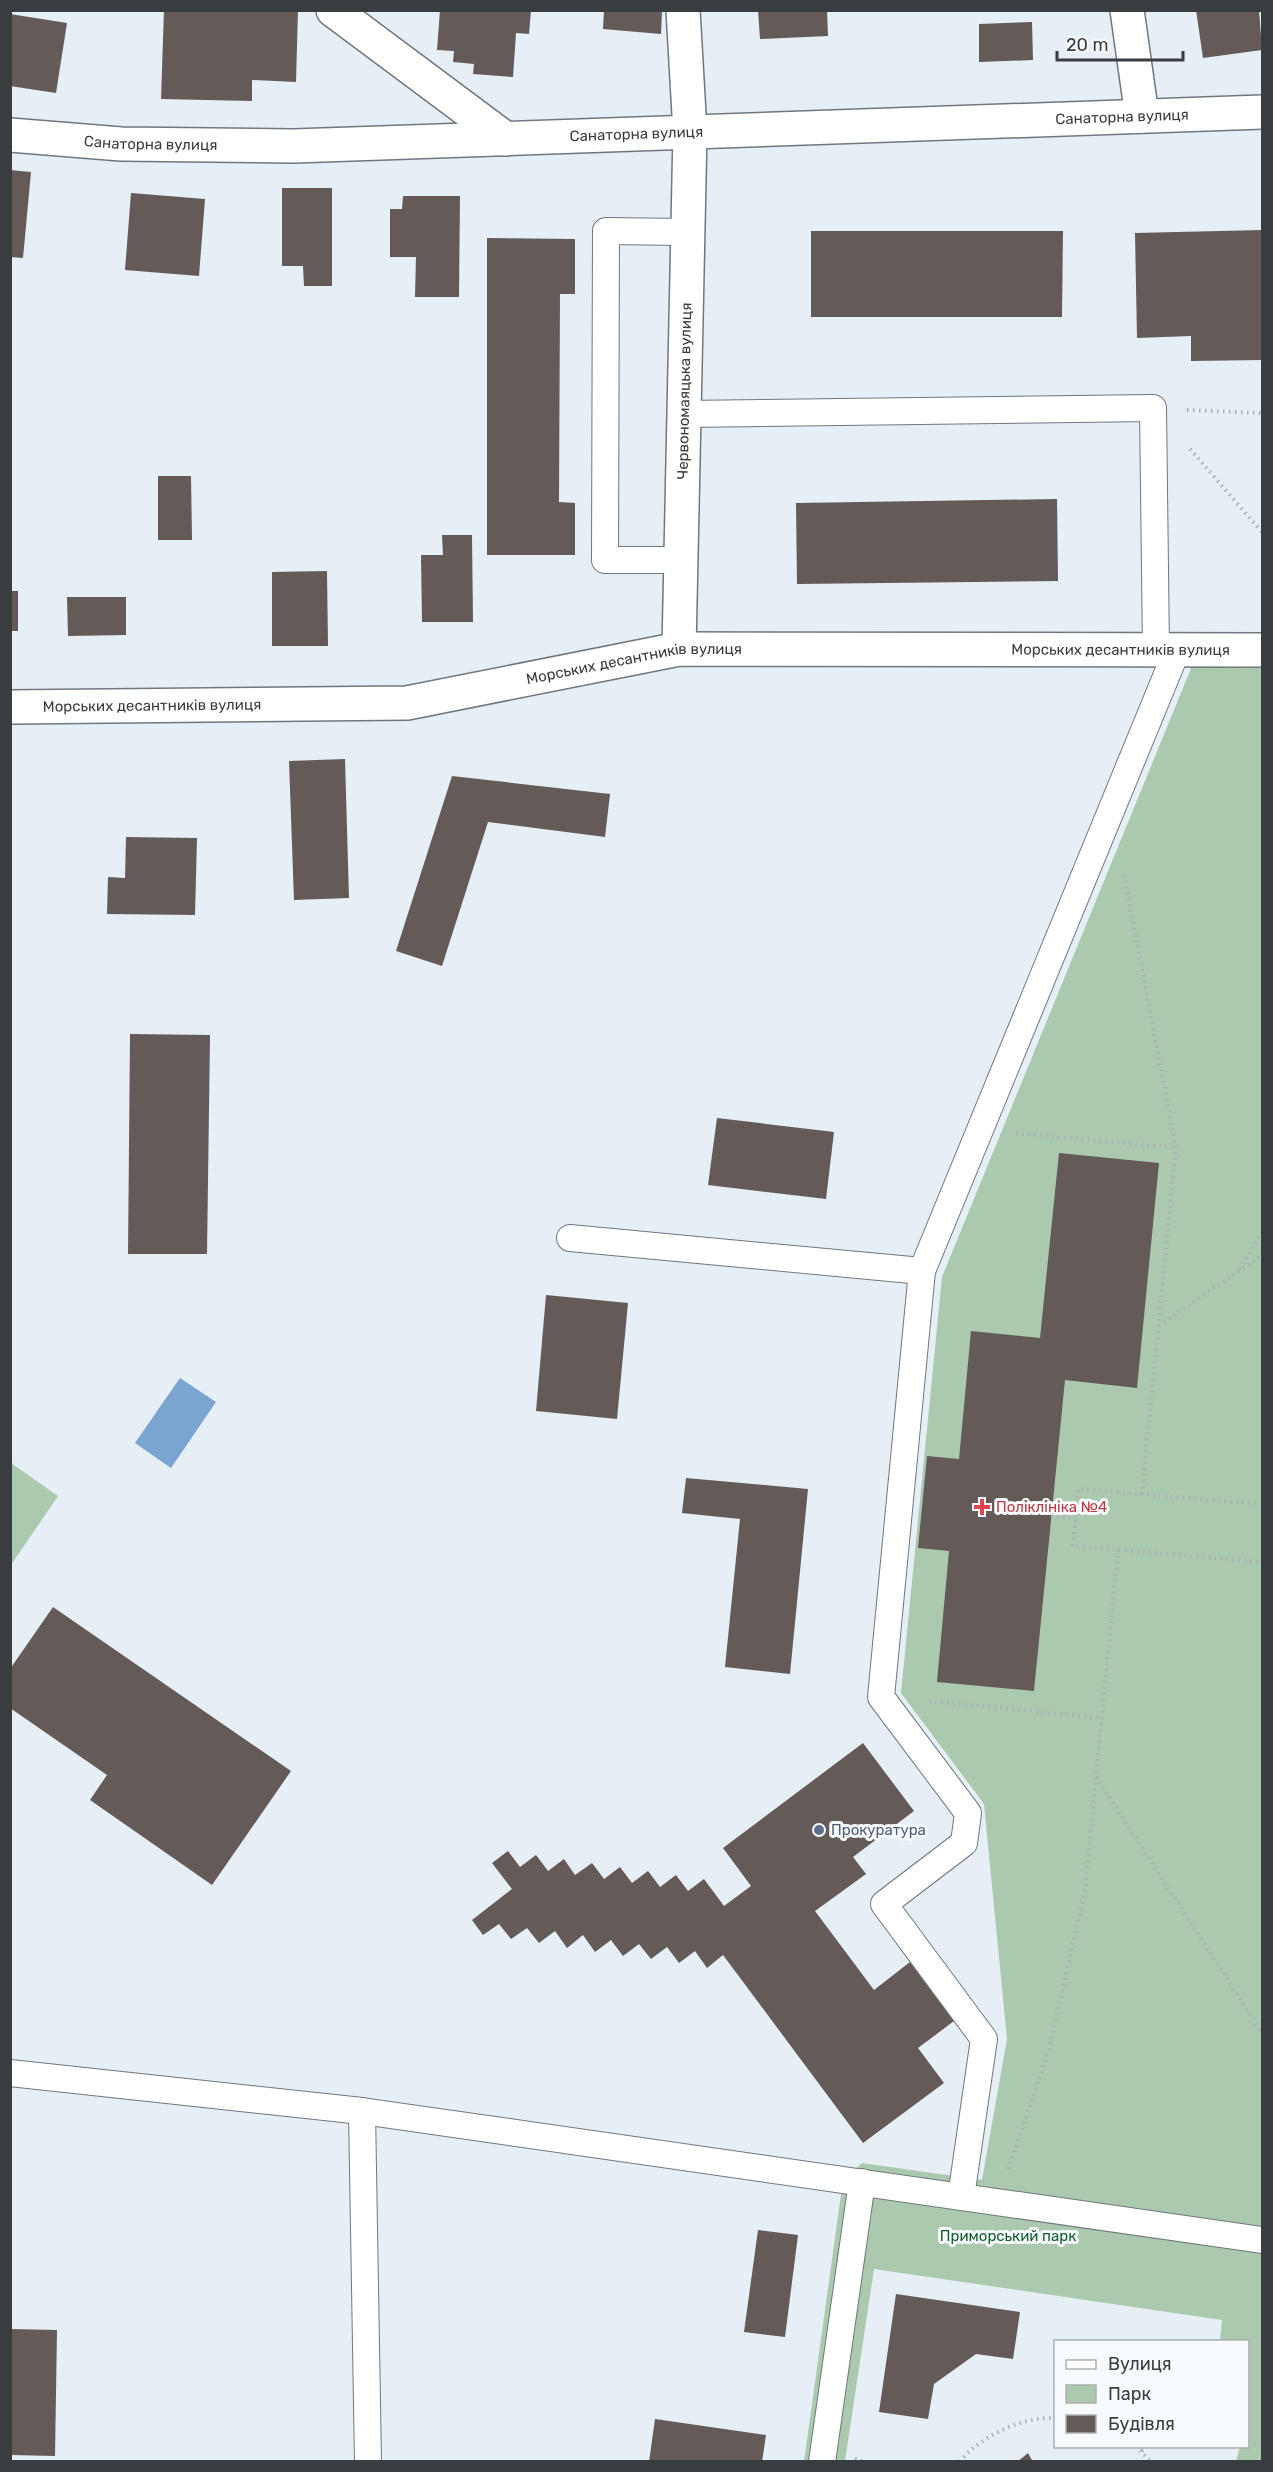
<svg xmlns="http://www.w3.org/2000/svg" width="1273" height="2472" font-family="Rubik,sans-serif">
<style>
.green{fill:#abc9af}
.water{fill:#7ba4d0}
.building{fill:#645a57}
.lines{fill:none;stroke-linecap:round;stroke-linejoin:round}
.service-casing{stroke:#70777d;stroke-width:28}
.minor-casing{stroke:#70777d;stroke-width:36}
.path{stroke:#a9b0b6;stroke-width:4;stroke-dasharray:1.5 4.5;stroke-linecap:butt}
.service{stroke:#fff;stroke-width:26}
.minor{stroke:#fff;stroke-width:33}
.health-dot{fill:#e0444e;stroke:#f8fbfe;stroke-width:2}
.service-dot{fill:#5c6f8a;stroke:#f8fbfe;stroke-width:2}
.labels{text-anchor:middle;dominant-baseline:central;stroke-width:6;stroke-linejoin:round;paint-order:stroke}
.street-label{font-size:15px;fill:#393d40;stroke:#f8fbfe}
.health-label{font-size:15px;fill:#be3a42;stroke:#f8fbfe;text-anchor:start}
.service-label{font-size:15px;fill:#4e5e75;stroke:#f8fbfe;text-anchor:start}
.park-label{font-size:15px;fill:#125d2a;stroke:#f8fbfe}
</style>
<rect width="100%" height="100%" fill="#e6eef6"/>
<!-- green -->
<g class="green">
<path d="M1192,666L1262,667V2461H1236L1240,2447L1248,2446V2342L1220,2341L1222,2320L874,2269L845,2461L804,2462L843,2180L862,2163L982,2180L1007,2039L984,1804L901,1693L942,1277Z"/>
<path d="M11,1463L58,1496L11,1565Z"/>
</g>
<!-- water -->
<path class="water" d="M180,1378L216,1402L171,1468L135,1443Z"/>
<!-- building -->
<g class="building">
<path d="M164,10H298L296,82L252,80V101L161,99Z"/>
<path d="M440,10H531L529,34L516,33L513,77L473,74L474,64L453,62L454,51L437,50Z"/>
<path d="M604,10H662L661,34L603,29Z"/>
<path d="M758,10H827L828,36L760,39Z"/>
<path d="M1196,10H1259L1262,50L1203,58Z"/>
<path d="M10,14L67,23L56,93L10,86Z"/>
<path d="M1032,22L1033,60L979,62V24Z"/>
<path d="M10,170L31,172L23,258L10,257Z"/>
<path d="M282,188H332V286H304L303,266H282Z"/>
<path d="M131,193L205,199L199,276L125,270Z"/>
<path d="M403,196H460L459,297H415L416,257H390V209H402Z"/>
<path d="M1262,230V360L1191,361V336L1137,338L1135,233Z"/>
<path d="M811,231H1063L1062,317H811Z"/>
<path d="M487,238L575,239V294H560L559,502L575,503V555H487Z"/>
<path d="M158,476H191L192,540H158Z"/>
<path d="M1057,499L1058,581L797,584L796,503Z"/>
<path d="M442,535H472L473,622H422L421,555H443Z"/>
<path d="M327,571L328,646H272V572Z"/>
<rect x="10" y="591" width="8" height="40"/>
<path d="M67,597H126V635L68,636Z"/>
<path d="M345,759L349,898L294,900L289,761Z"/>
<path d="M452,776L610,794L605,837L488,822L442,966L396,951Z"/>
<path d="M126,837L197,838L195,915L107,914L108,877L125,878Z"/>
<path d="M130,1034L210,1035L207,1254H128Z"/>
<path d="M717,1118L834,1132L826,1199L708,1185Z"/>
<path d="M1059,1153L1159,1163L1137,1388L1065,1380L1034,1691L937,1682L949,1551L918,1548L927,1456L959,1459L971,1331L1040,1338Z"/>
<path d="M546,1295L628,1303L617,1419L536,1411Z"/>
<path d="M686,1478L808,1489L790,1674L725,1667L740,1519L682,1513Z"/>
<path d="M53,1607L291,1771L212,1885L90,1800L107,1775L10,1708V1669Z"/>
<path d="M863,1743L914,1811L853,1857L866,1874L815,1911L874,1990L910,1962L954,2021L918,2048L944,2083L863,2143L723,1955L707,1968L695,1951L679,1963L667,1947L651,1959L639,1944L623,1956L611,1940L595,1952L583,1935L567,1948L555,1931L539,1943L527,1928L511,1939L499,1924L483,1935L472,1920L512,1889L492,1863L508,1851L520,1867L536,1855L548,1871L564,1859L575,1875L592,1863L604,1879L620,1867L632,1883L648,1871L660,1887L676,1875L688,1891L704,1879L724,1906L751,1886L723,1848Z"/>
<path d="M758,2230L798,2235L785,2337L744,2332Z"/>
<path d="M896,2294L1020,2312L1013,2359L976,2354L934,2384L928,2419L879,2412Z"/>
<path d="M10,2329L57,2330L55,2456L10,2455Z"/>
<path d="M655,2419L766,2435L762,2462H649Z"/>
<path d="M1028,2453L1033,2462H1017Z"/>
</g>
<g class="lines">
<!-- service casing -->
<g class="service-casing">
<g id="service">
<path d="M684,414L1153,408L1156,650"/>
<path d="M681,560H605L606,231L688,232"/>
<path d="M570,1238L922,1271"/>
<path d="M10,2073L362,2111L1262,2240"/>
<path d="M362,2111L368,2462"/>
<path d="M961,2197L984,2039L884,1904L964,1843L968,1813L881,1697L922,1271L1177,650"/>
<path d="M822,2462L862,2182"/>
</g>
</g>
<!-- minor casing -->
<g class="minor-casing">
<g id="minor">
<path d="M333,10L506,139"/>
<path d="M1127,10L1142,116"/>
<path id="s1" d="M10,135L121,144L294,146L1262,112"/>
<path id="s2" d="M679,649L690,132L683,10"/>
<path id="s3" d="M10,707L407,703L679,649L1262,650"/>
</g>
</g>
<!-- path -->
<g class="path">
<path d="M1187,410L1262,413"/>
<path d="M1190,449L1262,532"/>
<path d="M1124,875L1176,1148L1142,1494"/>
<path d="M1016,1133L1176,1148"/>
<path d="M1240,1269L1262,1231"/>
<path d="M1159,1326L1262,1255"/>
<path d="M1262,1504L1078,1489L1073,1546L1262,1562"/>
<path d="M1051,1516L1076,1518"/>
<path d="M929,1701L1102,1718"/>
<path d="M1096,1777L1262,2033"/>
<path d="M1008,2169L1050,2046L1085,1890L1118,1550"/>
<path d="M1248,2445H1262"/>
<path d="M1136,2446L1151,2462"/>
<path d="M1142,2451L1148,2446"/>
<path d="M855,2459L866,2462"/>
<path d="M960,2462C980,2436 1023,2416 1056,2418"/>
</g>
<!-- service -->
<use href="#service" class="service"/>
<!-- minor -->
<use href="#minor" class="minor"/>
</g>
<!-- markers -->
<path class="health-dot" d="M979 1498h6v6h6v6h-6v6h-6v-6h-6v-6h6z"/>
<circle class="service-dot" cx="819" cy="1830" r="6"/>
<g class="labels">
<!-- street labels -->
<g class="street-label">
<text stroke="none"><textPath href="#s1" startOffset="1113">Санаторна вулиця</textPath></text>
<text stroke="none"><textPath href="#s1" startOffset="627">Санаторна вулиця</textPath></text>
<text stroke="none"><textPath href="#s1" startOffset="141">Санаторна вулиця</textPath></text>
<text stroke="none"><textPath href="#s2" startOffset="258">Червономаяцька вулиця</textPath></text>
<text stroke="none"><textPath href="#s3" startOffset="1116">Морських десантників вулиця</textPath></text>
<text stroke="none"><textPath href="#s3" startOffset="628">Морських десантників вулиця</textPath></text>
<text stroke="none"><textPath href="#s3" startOffset="142">Морських десантників вулиця</textPath></text>
</g>
<!-- health labels -->
<g class="health-label">
<text x="996" y="1507">Поліклініка №4</text>
</g>
<!-- service labels -->
<g class="service-label">
<text x="831" y="1830">Прокуратура</text>
</g>
<!-- park labels -->
<g class="park-label">
<text x="1008" y="2236">Приморський парк</text>
</g>
</g>
<!-- border -->
<rect width="1273" height="2472" fill="none" stroke="#393d40" stroke-width="24"/>
<!-- legend -->
<rect x="1054" y="2340" width="195" height="108" fill="#f8fbfe" stroke="#acafb2" stroke-width="1.5"/>
<rect x="1066" y="2360" width="30" height="9" fill="#ffffff" stroke="#acafb2" stroke-width="1.5"/>
<text x="1108" y="2370" font-size="18" fill="#393d40">Вулиця</text>
<rect x="1066" y="2385" width="30" height="18" fill="#abc9af" stroke="#acafb2" stroke-width="1.5"/>
<text x="1108" y="2400" font-size="18" fill="#393d40">Парк</text>
<rect x="1066" y="2415" width="30" height="18" fill="#645a57" stroke="#acafb2" stroke-width="1.5"/>
<text x="1108" y="2430" font-size="18" fill="#393d40">Будівля</text>
<!-- scale -->
<path d="M1057 51v9h126v-9" fill="none" stroke="#393d40" stroke-width="3"/>
<text x="1066" y="51" font-size="18" fill="#393d40" stroke="#f8fbfe" stroke-width="4.5" paint-order="stroke">20 m</text>
</svg>
